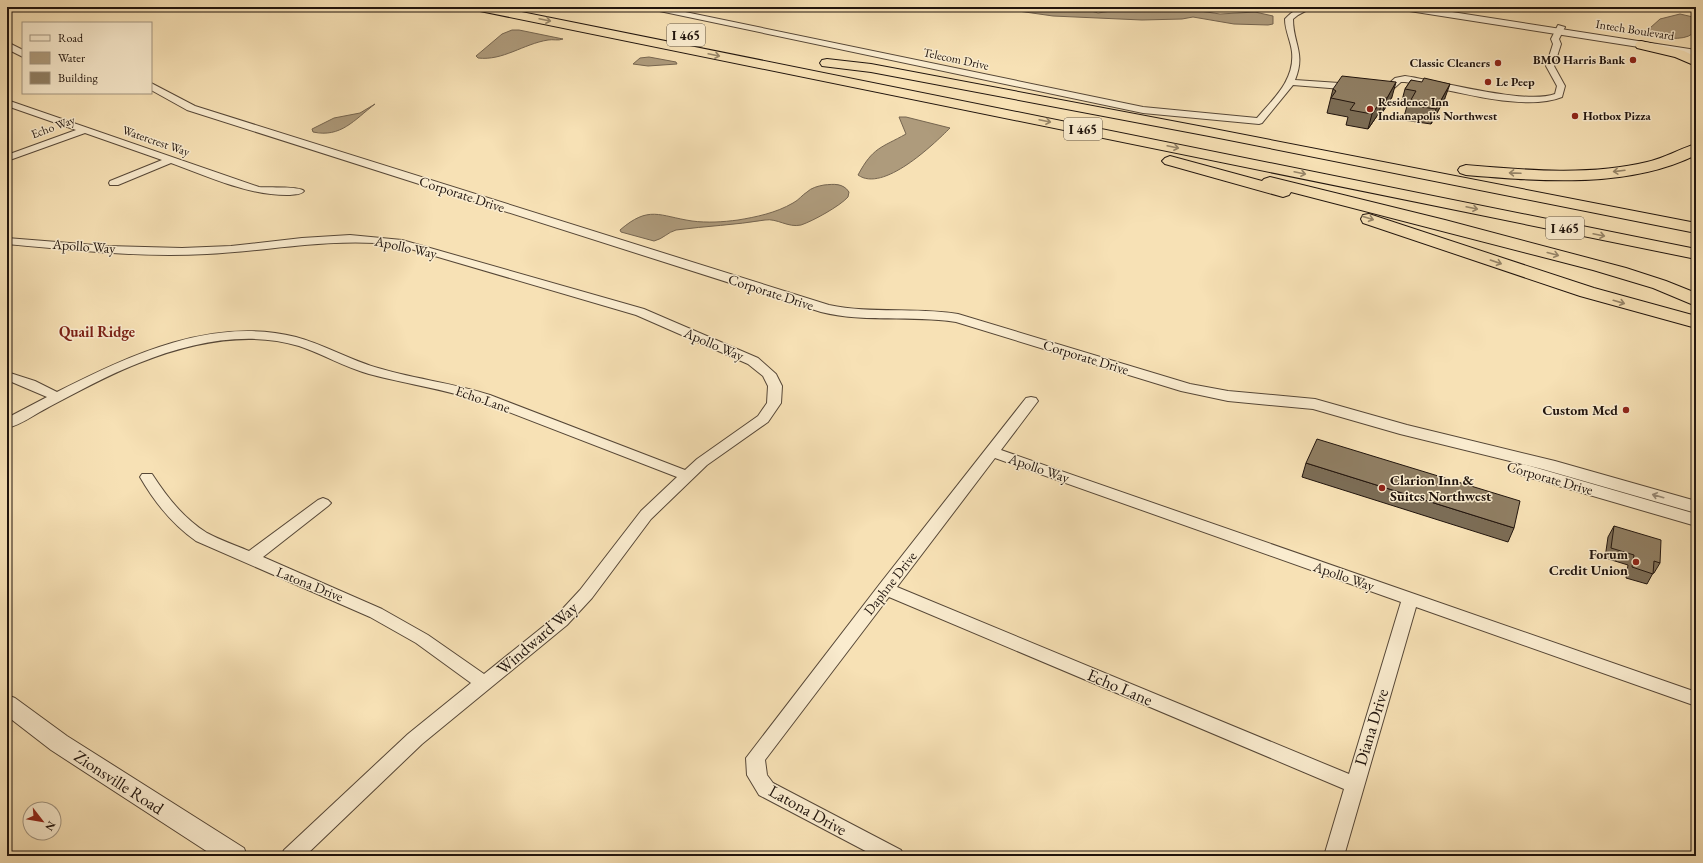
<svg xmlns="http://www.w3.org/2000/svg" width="1703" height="863" font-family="'EB Garamond',serif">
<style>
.water{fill:#ae9b7c;stroke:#756550}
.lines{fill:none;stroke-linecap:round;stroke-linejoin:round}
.minor-casing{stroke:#564737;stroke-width:2}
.tertiary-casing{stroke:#564737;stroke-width:2}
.motorway-casing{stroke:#20140d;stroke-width:2}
.minor{fill:#faeccf;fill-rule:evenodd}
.tertiary{fill:#faeccf;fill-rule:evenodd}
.motorway{fill:#f7e1b5;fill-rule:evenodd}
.wall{fill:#7c6d56;stroke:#20140d}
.shaded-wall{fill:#655946;stroke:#20140d}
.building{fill:#907f64;stroke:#20140d}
.oneway{stroke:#968569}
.oneway2{stroke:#988b78}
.poi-dot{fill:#8f2418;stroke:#faeccf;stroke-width:1.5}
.labels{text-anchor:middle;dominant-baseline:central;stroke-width:3;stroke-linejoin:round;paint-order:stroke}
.far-street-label{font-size:12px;fill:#20140d;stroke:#faeccf}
.far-poi-label{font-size:12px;font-weight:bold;fill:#20140d;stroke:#faeccf;text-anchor:start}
.shield{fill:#faeccf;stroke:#615547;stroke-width:1}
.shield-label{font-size:13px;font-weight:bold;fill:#20140d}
.street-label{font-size:14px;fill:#20140d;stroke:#faeccf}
.poi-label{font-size:14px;font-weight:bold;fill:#20140d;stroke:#faeccf;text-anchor:end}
.neighbourhood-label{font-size:15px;font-weight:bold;fill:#7a1f14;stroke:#faeccf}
.near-street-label{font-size:17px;fill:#20140d;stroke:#faeccf}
</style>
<rect width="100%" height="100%" fill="#f7e1b5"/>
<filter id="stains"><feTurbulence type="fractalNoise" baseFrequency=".005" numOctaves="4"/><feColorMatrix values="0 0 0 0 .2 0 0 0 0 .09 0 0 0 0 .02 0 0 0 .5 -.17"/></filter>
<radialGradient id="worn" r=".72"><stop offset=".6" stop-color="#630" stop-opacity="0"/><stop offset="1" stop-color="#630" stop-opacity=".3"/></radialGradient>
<!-- water -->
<g class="water">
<path d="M990,7H1078L1098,13L1137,7H1173L1220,14L1255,12L1273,16V24L1268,25L1234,24L1193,17L1182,19L1142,20L1053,16Z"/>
<path d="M1680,14L1693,17L1695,19L1692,34C1684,41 1658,39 1650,32V28L1660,19Z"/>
<path d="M512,30H519L563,39C558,41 553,39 548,40C523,44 503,61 478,58L476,56L502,34Z"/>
<path d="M649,57L676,62L677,64L648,66L633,64L640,58Z"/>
<path d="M375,104C354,120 341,138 313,132L312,129L334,118L360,113Z"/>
<path d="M899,117H906L950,128C933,145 883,193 858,175C873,147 881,148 906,134Z"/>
<path d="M824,185C834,184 843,183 849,192L848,197C840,206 813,221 801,225C788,228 777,218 765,220C735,225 706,226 676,230C668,232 663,239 654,241L621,232L620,230C649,205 659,216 692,221C707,223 723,222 738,220C756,217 776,213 793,203C799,200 802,195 807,192C811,188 818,186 824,185Z"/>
</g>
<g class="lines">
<!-- minor casing -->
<g class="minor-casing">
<g id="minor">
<path d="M646,7H661L1143,107L1257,118C1273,99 1295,80 1292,52C1291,41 1285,31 1285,19C1293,10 1301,7 1313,7L1298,15L1293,19C1293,44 1306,53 1295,80L1354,84L1358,87L1354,90L1293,85L1262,123L1259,124L1143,113L650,9Z"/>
<path d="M1558,25L1565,27L1559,39L1561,44L1554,66L1565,86L1562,97C1522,113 1448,88 1405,82H1401L1392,90L1379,93L1375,90L1386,86L1395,78L1405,76C1440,81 1525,105 1555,94L1557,86L1546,66L1553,44L1551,39Z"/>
<path d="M7,100L259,187C268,188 300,186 304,191C301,195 295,194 290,195C249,196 210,177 171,163L118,185H110L109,183L110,181L162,160L85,133L7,161V155L76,130L7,106Z"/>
<path d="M350,235L402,240L644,309L758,358L776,374L782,386L781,403L768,422L707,465L651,519L592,598L567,625L422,744L305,856H281L284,850L408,734L471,683L416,643L370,617L196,541C172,524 155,503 140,477L142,474H152C167,497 183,518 207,533C220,540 235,545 249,551L318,500L323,498L328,500L331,503L328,506L263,557L382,609L428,635L484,674L555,617L580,590L641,511L677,477L480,401C444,389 406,384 369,374C344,367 323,354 299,346C246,330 189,343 139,363C108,375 77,392 47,408C35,414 21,425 7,428V418L47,397L7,380V372L35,381L57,392C130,355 213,316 296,337C325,345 350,360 378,368C415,379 453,383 490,395L685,470L697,459L758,416L767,403L768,386L763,376L748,364L636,315L397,245C333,237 271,251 207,254C140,258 73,250 7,244V238L107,246L182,248L231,246L302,238Z"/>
<path d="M1031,397L1036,398L1038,401L1001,450L1696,692V706L1416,607L1344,856H1324L1344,789L889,597L765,760L767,775L773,783L901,850L904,856H875L759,795L747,775L746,758L879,585L1026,398ZM995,458L1401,602L1349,774L897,587Z"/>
</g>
</g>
<!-- tertiary casing -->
<g class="tertiary-casing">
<g id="tertiary">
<path d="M7,7H12V8L7,11Z"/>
<path d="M1367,7H1388C1383,11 1372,11 1367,7Z"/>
<path d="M1398,7H1420L1696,50V56L1403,10Z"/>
<path d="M7,42L23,50V57L7,49Z"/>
<path d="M151,83L195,106L829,305C872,314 915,307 958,314L1190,384L1228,391L1315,399L1407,425L1555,461L1696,501V513L1542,469L1400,434L1313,409L1228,401L1181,391L956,322C911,315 865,323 821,312L187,110L151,90Z"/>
<path d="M1523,464L1696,514V526L1517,474L1514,470L1517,466Z"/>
<path d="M7,695L15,698L67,736L244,848L247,856H214L51,750L7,716Z"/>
</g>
</g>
<!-- motorway casing -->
<g class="motorway-casing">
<g id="motorway">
<path d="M474,7H497L1696,249V259L480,11Z"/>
<path d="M1641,41L1684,51L1696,57V66L1675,57L1637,48L1635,45L1637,42Z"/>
<path d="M827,59L871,64L1209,128L1696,223V233L1209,136L871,72L822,66L820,63L822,60Z"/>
<path d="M1696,144V155C1627,189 1540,181 1466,175L1460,173L1458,170L1460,167L1466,165C1525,170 1589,176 1647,162C1665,158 1679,149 1696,144Z"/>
<path d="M1170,156L1262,181L1264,179L1270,177L1445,220L1626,268L1666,281L1696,293V306L1653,288L1593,270L1291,192L1289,195L1283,197L1165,164L1162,161L1165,158Z"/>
<path d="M1369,214L1594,288L1696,316V328L1580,296L1363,223L1361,219L1363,215Z"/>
</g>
</g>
<!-- minor -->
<use href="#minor" class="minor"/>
<!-- tertiary -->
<use href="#tertiary" class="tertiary"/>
<!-- motorway -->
<use href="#motorway" class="motorway"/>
</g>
<!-- wall -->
<g class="wall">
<path d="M1411,80L1445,98L1431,124L1403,120L1407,106L1401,104L1405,89Z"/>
<path d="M1333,89L1392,97L1382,113H1379L1368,129L1346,125L1348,117L1327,113Z"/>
<path d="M1306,463L1514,528L1508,542L1302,477Z"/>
<path d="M1614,526L1660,563L1654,573H1653L1647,584L1626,578L1628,565L1605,558L1608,537Z"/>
</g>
<!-- shaded-wall -->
<g class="shaded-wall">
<path d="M1396,82L1392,97L1382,113L1387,98Z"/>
<path d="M1450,84L1445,98L1431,124L1436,109Z"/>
<path d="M1383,98L1379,113L1368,129L1372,114Z"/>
</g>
<!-- building -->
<g class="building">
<path d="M1342,76L1396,82L1387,98H1383L1372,114L1350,110L1355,103L1331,98L1336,91L1333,89Z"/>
<path d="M1424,78L1450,84L1436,109L1408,105L1416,91L1405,89L1411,80L1422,82Z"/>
<path d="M1317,439L1520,501L1514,528L1306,463Z"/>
<path d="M1614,526L1661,540L1660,563L1654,561L1653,574L1632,567L1634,555L1611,548Z"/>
</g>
<!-- one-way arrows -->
<defs><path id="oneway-shaft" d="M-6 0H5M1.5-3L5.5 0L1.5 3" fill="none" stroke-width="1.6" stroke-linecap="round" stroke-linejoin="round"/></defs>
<g class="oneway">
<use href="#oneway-shaft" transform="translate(545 20) rotate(12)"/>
<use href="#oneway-shaft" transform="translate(714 55) rotate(12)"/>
<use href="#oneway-shaft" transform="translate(1045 121) rotate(12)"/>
<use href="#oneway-shaft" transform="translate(1173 147) rotate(12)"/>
<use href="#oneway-shaft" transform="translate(1619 171) rotate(173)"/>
<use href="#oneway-shaft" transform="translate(1300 173) rotate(12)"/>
<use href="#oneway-shaft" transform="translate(1515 173) rotate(-178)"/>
<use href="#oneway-shaft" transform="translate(1472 208) rotate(12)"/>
<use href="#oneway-shaft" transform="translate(1368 218) rotate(18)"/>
<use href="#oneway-shaft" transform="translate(1599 235) rotate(12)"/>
<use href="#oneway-shaft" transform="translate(1553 254) rotate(15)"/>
<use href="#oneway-shaft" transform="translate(1496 262) rotate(19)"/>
<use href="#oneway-shaft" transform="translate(1619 302) rotate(16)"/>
</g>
<use class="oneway2" href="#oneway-shaft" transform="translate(1658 496) rotate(-164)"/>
<!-- markers -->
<g class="poi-dot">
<circle cx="1633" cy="60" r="4"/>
<circle cx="1498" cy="63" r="4"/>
<circle cx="1488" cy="82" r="4"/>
<circle cx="1370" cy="109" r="4"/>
<circle cx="1575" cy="116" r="4"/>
<circle cx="1626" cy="410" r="4"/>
<circle cx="1382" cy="488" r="4"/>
<circle cx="1636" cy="562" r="4"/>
</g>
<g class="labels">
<!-- far-street labels -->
<g class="far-street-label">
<text transform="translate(1635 30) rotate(9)">Intech Boulevard</text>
<text transform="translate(956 59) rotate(12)">Telecom Drive</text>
<text transform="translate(53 127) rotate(-20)">Echo Way</text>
<text transform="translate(156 141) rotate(19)">Watercrest Way</text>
</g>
<!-- far-poi labels -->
<g class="far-poi-label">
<text x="1625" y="60" text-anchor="end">BMO Harris Bank</text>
<text x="1490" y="63" text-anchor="end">Classic Cleaners</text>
<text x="1496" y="82">Le Peep</text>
<text x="1378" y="102">Residence Inn<tspan x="1378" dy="14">Indianapolis Northwest</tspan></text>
<text x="1583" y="116">Hotbox Pizza</text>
</g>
<!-- shield labels -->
<g class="shield">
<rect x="667" y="24" width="38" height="22" rx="3"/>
<rect x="1064" y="118" width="38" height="22" rx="3"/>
<rect x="1546" y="217" width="38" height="22" rx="3"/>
</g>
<g class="shield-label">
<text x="686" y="35">I 465</text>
<text x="1083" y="129">I 465</text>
<text x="1565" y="228">I 465</text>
</g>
<!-- street labels -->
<g class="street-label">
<text transform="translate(462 194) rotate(18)">Corporate Drive</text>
<text transform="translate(84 246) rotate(4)">Apollo Way</text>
<text transform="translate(406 247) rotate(12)">Apollo Way</text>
<text transform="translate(771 292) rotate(18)">Corporate Drive</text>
<text transform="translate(714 344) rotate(23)">Apollo Way</text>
<text transform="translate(1086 357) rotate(17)">Corporate Drive</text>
<text transform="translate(483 399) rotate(19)">Echo Lane</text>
<text transform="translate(1039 468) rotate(19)">Apollo Way</text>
<text transform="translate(1550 478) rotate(16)">Corporate Drive</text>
<text transform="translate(1344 576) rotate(19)">Apollo Way</text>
<text transform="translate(890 583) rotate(-52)">Daphne Drive</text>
<text transform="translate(310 584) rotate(22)">Latona Drive</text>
</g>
<!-- poi labels -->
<g class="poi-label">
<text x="1618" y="410">Custom Med</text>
<text x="1390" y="480" text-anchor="start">Clarion Inn &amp;<tspan x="1390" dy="16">Suites Northwest</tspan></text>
<text x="1628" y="554">Forum<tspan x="1628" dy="16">Credit Union</tspan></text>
</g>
<!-- neighbourhood labels -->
<g class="neighbourhood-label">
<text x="97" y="331">Quail Ridge</text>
</g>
<!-- near-street labels -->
<g class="near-street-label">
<text transform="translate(537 638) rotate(-41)">Windward Way</text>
<text transform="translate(1120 687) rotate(23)">Echo Lane</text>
<text transform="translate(1371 727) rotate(-73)">Diana Drive</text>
<text transform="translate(119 782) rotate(33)">Zionsville Road</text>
<text transform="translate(808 810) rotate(29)">Latona Drive</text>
</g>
</g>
<!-- margin -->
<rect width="1703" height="863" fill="none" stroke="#f7e1b5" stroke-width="24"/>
<rect x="8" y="8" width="1687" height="847" fill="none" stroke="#20140d" stroke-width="2"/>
<rect x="12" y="12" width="1679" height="839" fill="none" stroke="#20140d"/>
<!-- legend -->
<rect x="22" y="22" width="130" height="72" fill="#faeccf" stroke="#a39681"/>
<rect x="30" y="35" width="20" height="6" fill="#faeccf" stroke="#a39681"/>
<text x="58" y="42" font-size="12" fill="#20140d">Road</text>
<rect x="30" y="52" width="20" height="12" fill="#ae9b7c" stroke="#a39681"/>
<text x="58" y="62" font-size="12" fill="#20140d">Water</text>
<rect x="30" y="72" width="20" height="12" fill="#907f64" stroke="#a39681"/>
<text x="58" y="82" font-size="12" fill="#20140d">Building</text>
<!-- north arrow -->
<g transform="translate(42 821) rotate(121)"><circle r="19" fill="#faeccf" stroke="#a39681"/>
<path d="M0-3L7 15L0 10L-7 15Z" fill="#8f2418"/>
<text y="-6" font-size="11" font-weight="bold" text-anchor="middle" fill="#20140d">N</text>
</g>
<rect width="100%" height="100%" filter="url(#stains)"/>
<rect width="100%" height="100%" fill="url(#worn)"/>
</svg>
